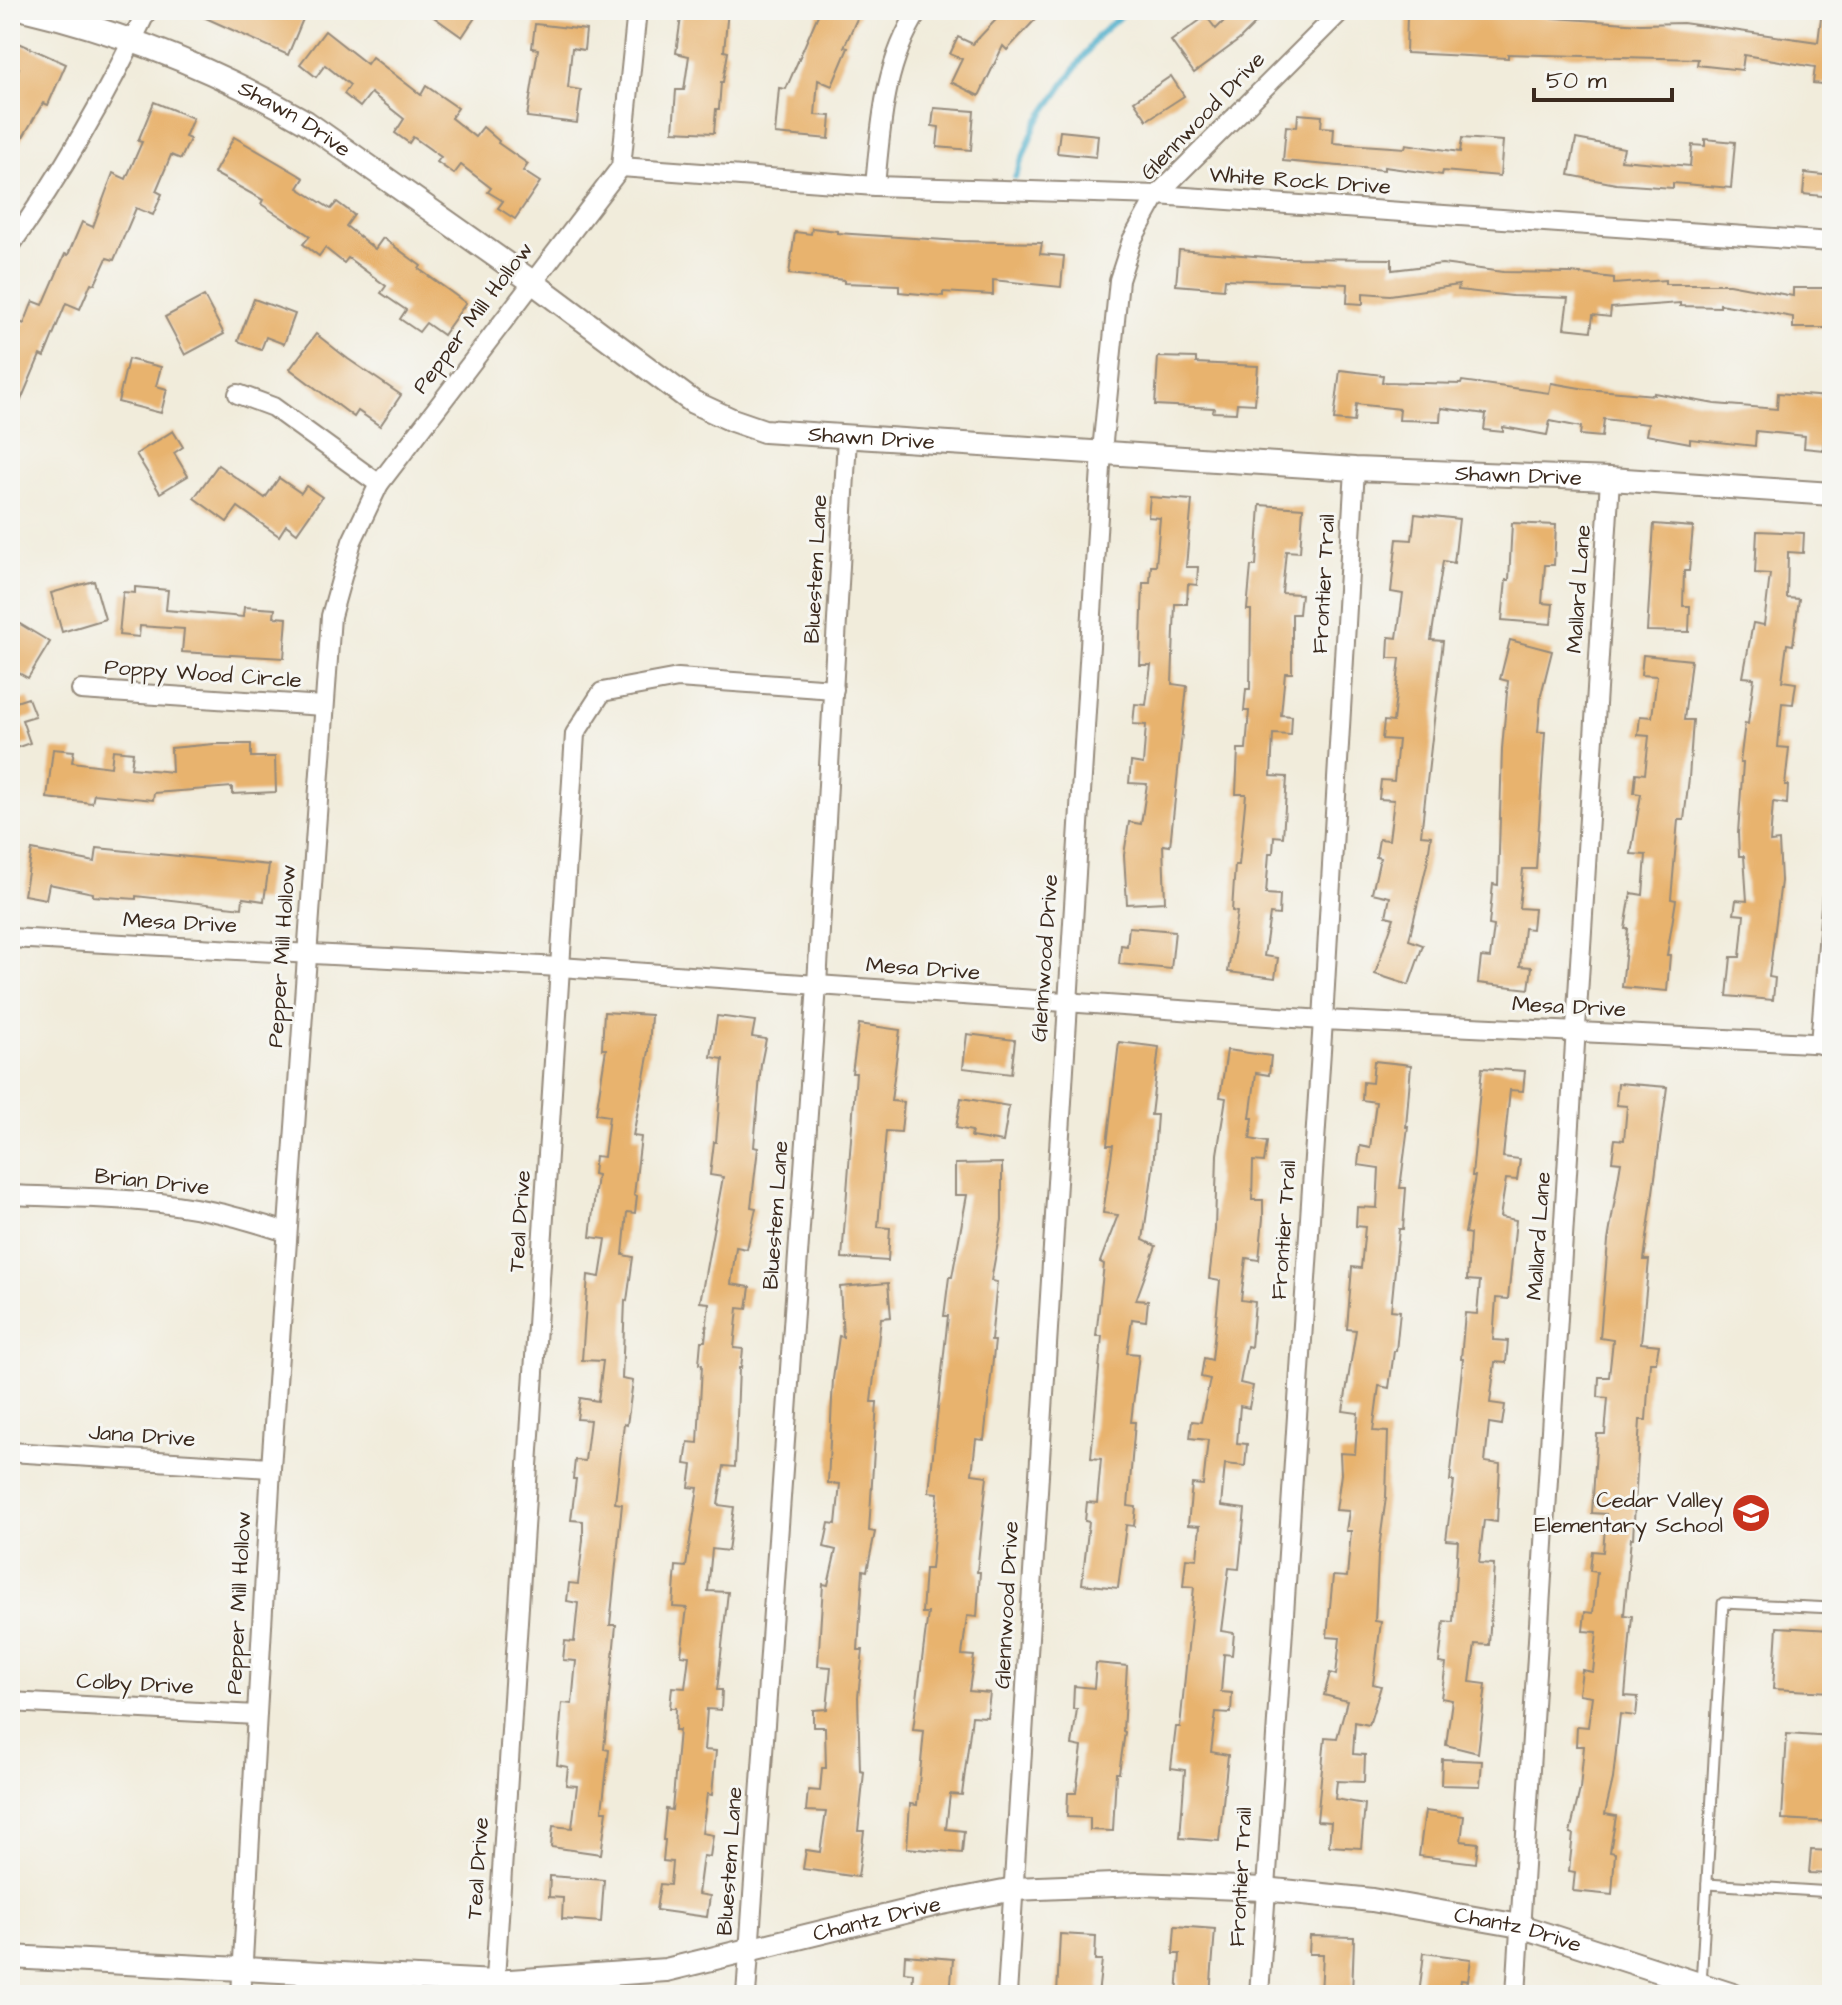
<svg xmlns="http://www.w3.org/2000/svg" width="1842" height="2005" font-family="'Architects Daughter',sans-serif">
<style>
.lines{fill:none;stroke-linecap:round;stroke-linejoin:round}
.stream{stroke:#4baeca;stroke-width:6}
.building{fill:#e8b36e}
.service-casing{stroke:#968b7c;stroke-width:13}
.minor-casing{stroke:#968b7c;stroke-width:22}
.tertiary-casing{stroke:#968b7c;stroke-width:26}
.service{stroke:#fff;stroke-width:9}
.minor{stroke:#fff;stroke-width:18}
.tertiary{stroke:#fff;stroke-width:22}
.labels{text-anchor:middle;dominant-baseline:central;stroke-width:6;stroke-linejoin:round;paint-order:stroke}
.street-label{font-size:22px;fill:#3b2a1e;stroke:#f6f6f2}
.poi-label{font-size:22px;fill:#3b2a1e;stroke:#f6f6f2;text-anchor:end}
</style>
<rect width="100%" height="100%" fill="#f6f6f2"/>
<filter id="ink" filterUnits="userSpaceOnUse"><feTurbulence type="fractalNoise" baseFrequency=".0125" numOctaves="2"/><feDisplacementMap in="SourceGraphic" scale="16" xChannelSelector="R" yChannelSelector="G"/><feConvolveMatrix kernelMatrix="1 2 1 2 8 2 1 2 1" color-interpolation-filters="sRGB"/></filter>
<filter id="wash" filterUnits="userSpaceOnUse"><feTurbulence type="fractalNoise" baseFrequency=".006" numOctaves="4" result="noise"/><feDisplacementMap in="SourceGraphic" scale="32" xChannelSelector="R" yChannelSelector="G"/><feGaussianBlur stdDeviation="1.8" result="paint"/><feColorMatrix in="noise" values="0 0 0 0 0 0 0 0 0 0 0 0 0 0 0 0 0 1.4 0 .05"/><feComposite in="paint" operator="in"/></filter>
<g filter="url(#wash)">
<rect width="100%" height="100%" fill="#f1ecdb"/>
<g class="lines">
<!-- stream -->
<path class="stream" d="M1015,177L1036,124L1098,36L1127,10"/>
</g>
<g id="blocks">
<!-- building -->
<g class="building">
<path d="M188,10H281L303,19L288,55Z"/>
<path d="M424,10H480L462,37Z"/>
<path d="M682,10H728L724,51L728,52L723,82H721L719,109H716L714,133L673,131L676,90H684L689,56L676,53Z"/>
<path d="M820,10H861L844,47L848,48L832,86L818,80L815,115L831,116L829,139L775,134L779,88L786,89Z"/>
<path d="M1005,10H1044L1007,50L1003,46L979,96L951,82L962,59L950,54L958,37L973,44Z"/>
<path d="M1235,10H1269L1239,40L1194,73L1171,41L1206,16L1216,29Z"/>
<path d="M1822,10H1832V85L1813,83L1815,67L1744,55L1742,70L1697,65L1698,59L1508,54V58L1406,53L1407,14L1467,17V12L1641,24L1683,23L1818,42Z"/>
<path d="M535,24L586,30L584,50L572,48L568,88L581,90L577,123L527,117L538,49L532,48Z"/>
<path d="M325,31L367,64L372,57L421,95L426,86L458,108L451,118L475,137L483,127L499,141L498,143L528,164L523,171L540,182L515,219L498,208L503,201L488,192L491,188L461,165L454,174L437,162L441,157L413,137L409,143L395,133L404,119L371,93L360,107L344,94L350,85L325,65L316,77L300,64Z"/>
<path d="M10,39L66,64L48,105L43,103L10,159V89L19,68L10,64Z"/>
<path d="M1171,76L1184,96L1147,120L1134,101Z"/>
<path d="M154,102L193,118L185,137L190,139L181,159L171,155L156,191L162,194L153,215L136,208L114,260L107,258L95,284L91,283L80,309L66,303L44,357L40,355L10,426V327L13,319L24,324L33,301L43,305L65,254L68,255L82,222L93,227L113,173L126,179L142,142L138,141Z"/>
<path d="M934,108L974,111L971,150L937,147L939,127L932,126Z"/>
<path d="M1298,114L1322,116L1321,127L1334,128L1333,143L1405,148L1406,144L1460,152L1462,138L1503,141L1500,176L1443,171L1442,175L1384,167V170L1283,161L1286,126L1297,127Z"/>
<path d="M1060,131L1098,135L1096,157L1057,153Z"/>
<path d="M234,137L304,178L298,188L331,209L337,202L354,215L346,226L375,249L383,238L421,266L419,269L466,303L443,335L426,323L419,332L400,319L406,310L381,293L386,286L348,258L344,263L325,248L319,256L303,244L310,236L261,204L263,200L214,173Z"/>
<path d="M1576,139L1624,148L1621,160L1690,166L1692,145L1705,146V139L1735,142L1731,188L1673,183V188L1616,184L1569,175Z"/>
<path d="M1805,173L1832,176V197L1803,194Z"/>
<path d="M812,228L837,231V233L960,241L1042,243L1040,254L1064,256L1061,287L993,280V295L943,292V296L899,292V285L844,283V280L789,274L795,232L811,234Z"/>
<path d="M1179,250L1279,258L1392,259V270L1442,264L1503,272L1571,273L1614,278V284L1665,280V284H1729L1793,296V288H1832V328H1793V317L1720,304V307L1680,306V303L1611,308L1610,317L1593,315L1591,331L1564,328L1568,298L1512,296L1458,290L1459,285L1390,295L1363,293V304L1347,303L1348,284L1225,279L1224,289L1176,285Z"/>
<path d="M204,296L224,334L185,355L165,317Z"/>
<path d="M254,299L295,314L284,344L266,337L261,350L238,341Z"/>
<path d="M316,334L348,359L401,395L380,426L358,411L354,417L290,369Z"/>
<path d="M1158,357L1196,358V363L1258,366L1255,404L1237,403L1236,413L1213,412L1214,408L1155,405Z"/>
<path d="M128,359L161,367L156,386L167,389L161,413L118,402Z"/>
<path d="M1340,370L1383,375L1382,382L1461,384L1462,381L1549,393L1551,383L1586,389L1654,395V393L1715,404L1777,409L1778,393L1828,397L1823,450L1804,448L1805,436L1756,431L1755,446L1690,439V443L1646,435L1648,424L1604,419L1602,437L1580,435L1581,427L1550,421L1547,435L1503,427V432L1484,430L1486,414L1441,408L1440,421L1399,420L1400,409L1356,404L1354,422L1334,420Z"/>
<path d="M173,431L183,447L174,453L188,476L160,493L136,454Z"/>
<path d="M218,465L265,498L279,478L301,493L306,486L322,497L297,533L286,525L279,536L238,507L227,522L194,498Z"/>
<path d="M1150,497L1192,500L1186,567H1198L1197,585L1188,584L1187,604H1175L1172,684L1187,686L1170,846L1163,845L1165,902L1127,904L1124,855L1129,822L1141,824L1147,784L1129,783L1131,762L1143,764L1146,725L1133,724L1135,704L1146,705L1151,665H1140L1143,583H1150L1151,566H1156L1160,518L1148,517Z"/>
<path d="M1260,505L1303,508L1300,552L1286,551L1282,593L1301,594L1299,614H1292V673H1285L1281,715L1292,716L1291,735L1273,734L1271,776L1287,777L1283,837L1274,836L1273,853H1269L1266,894L1280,895L1279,915L1270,914L1264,956L1278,958L1275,978L1228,972L1237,912L1232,911L1235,865H1239L1246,794H1236L1238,749H1246L1249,711H1244L1246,689H1250L1251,610H1247L1251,566H1256Z"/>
<path d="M1415,514L1459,519L1454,563L1443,561L1431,640L1443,641L1421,835L1431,836L1427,864L1409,940L1423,945L1409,985L1375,974L1394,918L1386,916L1390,897L1372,893L1380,858L1376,857L1379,839L1389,840L1394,800L1379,799L1381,780L1394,781L1398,740L1382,739L1384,721L1393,722L1400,658H1388L1389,637L1397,638L1403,594L1391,592L1395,556L1397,539L1412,540Z"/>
<path d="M1512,523L1556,525L1554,565H1545L1542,603L1553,604L1551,624L1502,620L1506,580H1509Z"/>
<path d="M1654,524L1693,527L1689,571H1684L1683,606H1690L1689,632L1647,631Z"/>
<path d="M1757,531L1804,533L1803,553L1788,552L1787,598L1799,599L1793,645L1787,644L1782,681L1796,683L1793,704L1782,703L1778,747L1789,748L1785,785H1788L1787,804L1773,802L1770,842L1779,841L1781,881L1769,977L1775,978L1773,1000L1727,996L1731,957H1740L1744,915L1734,914L1736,900L1747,901L1744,856H1739L1738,833L1743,763H1740L1745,723L1748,724L1754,678L1743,677L1753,623L1764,625L1770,574L1755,573Z"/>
<path d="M94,581L105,619L62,632L51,593Z"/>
<path d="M135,587L168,590L166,610L243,617L244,607L275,609L274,617L287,618L284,658L182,652L184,629L140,626L139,637L119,635L123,592L135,593Z"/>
<path d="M10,618L50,642L28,678L10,668Z"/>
<path d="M1510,640L1552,651L1541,695L1538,732H1545L1536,869H1523L1519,908L1534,909L1532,929L1524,928L1520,966L1532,967L1529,989L1478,983L1481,957L1490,958L1494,926L1489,925L1493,884L1498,885L1502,749L1508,681L1500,679Z"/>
<path d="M1643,655L1691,660L1684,720H1693L1689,778L1684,820H1678L1671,899L1676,900L1667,955H1670L1667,991L1622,987L1628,929H1625L1631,893L1643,895L1646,855L1631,854L1641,794L1634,793L1636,773L1645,774L1649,736L1638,735L1640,716L1652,717L1657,676L1641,675Z"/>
<path d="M13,692L16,702L28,698L35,716L22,720L30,743L10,750V693Z"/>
<path d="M214,744H251V757H275L276,792L232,794V787L154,793L153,800L94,794L92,803L47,798L53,749L74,751L72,762L111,767L113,750L133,752L131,768L172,772L171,748Z"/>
<path d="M97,848L269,865L264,901L243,898L242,908L136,896V899L93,896V893L49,884L46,899L24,895L32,850L95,862Z"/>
<path d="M1129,927L1175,931L1171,969L1119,964L1121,945L1127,946Z"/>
<path d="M604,1012L651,1015L649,1051L633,1136L641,1137L634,1195L637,1196L635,1213L627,1212L623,1255L633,1257L627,1301L625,1300L622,1379L633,1381L627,1425L624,1424L615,1503L622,1504L610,1625H616L604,1749L609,1750L602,1811H607L601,1854L551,1847L553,1826L572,1828L577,1786L566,1785L568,1767L557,1765L562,1703L572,1704L576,1661L563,1660L565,1641L574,1642L578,1603L567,1601L569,1583L578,1584L583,1540V1521L571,1520L576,1479H573L575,1460L585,1461L590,1420L577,1419L580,1398L598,1401L603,1361L582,1360L588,1275L600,1277L606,1239L590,1237L597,1175L593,1174L595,1156L604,1157L609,1116L596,1114L606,1049H602Z"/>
<path d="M717,1016L755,1021L752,1037L766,1039L761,1064L754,1147L758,1148L751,1207L756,1208L747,1249L736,1247L731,1284L750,1287L747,1309L738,1308L734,1348L743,1349L741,1368H739L735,1467L724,1466L718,1505L734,1507L728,1551L712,1549L708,1591L728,1592L717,1690H722L721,1710L707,1709L704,1750L716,1751L712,1795L707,1794L702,1833L713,1835L710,1857L703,1856L698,1894L710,1896L707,1917L656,1910L660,1884L670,1885L672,1862L663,1861L665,1840H663L666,1809L672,1810L679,1730H675L676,1708H670L672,1687L685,1688L689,1656L681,1655L687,1608L673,1607L676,1566L686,1567L698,1488L689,1487L692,1465L685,1464L688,1442L698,1443L702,1365L699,1364L701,1341H705L709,1303L700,1302L723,1177L710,1175L714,1142H716L723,1059L711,1057Z"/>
<path d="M859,1024L900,1030L891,1101L904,1102L901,1132L886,1131L878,1227L890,1228L888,1261L842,1258L856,1073H852Z"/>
<path d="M967,1034L1015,1040L1011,1074L963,1068Z"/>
<path d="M1119,1042L1159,1047L1151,1115H1157L1153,1169L1143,1240L1156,1246L1136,1300L1148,1301L1146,1321L1132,1319L1127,1353L1139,1354L1131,1422H1135L1128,1506L1136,1507L1134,1526L1126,1525L1118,1588L1082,1584L1089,1522L1085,1521L1087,1502L1097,1503L1101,1459L1091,1458L1102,1336H1096L1104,1264L1100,1262L1118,1215L1103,1213L1113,1145H1107Z"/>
<path d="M1227,1050L1271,1056L1269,1075L1256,1073L1250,1118H1253L1250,1139L1267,1142L1264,1162L1253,1161L1252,1200H1263V1218L1259,1260L1246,1258L1241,1300L1255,1302L1251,1347L1247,1346L1240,1383L1253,1386L1249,1408L1240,1406L1237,1443L1247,1444L1245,1466L1225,1464L1221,1506L1245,1509L1239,1569L1229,1568L1221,1631L1234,1633L1232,1655L1224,1654L1221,1692L1232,1693L1231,1713L1216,1712L1211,1752L1228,1755L1219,1841L1180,1838L1185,1770L1171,1768L1176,1727H1180L1194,1587L1183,1586L1186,1558L1197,1559L1200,1526L1188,1525L1192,1484L1203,1485L1208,1440L1190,1438L1192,1421L1201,1422L1210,1379L1201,1377L1204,1358L1212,1360L1220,1281L1209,1279L1215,1230L1217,1154L1226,1098L1220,1097Z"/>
<path d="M1374,1061L1411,1065L1406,1127H1408L1400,1188H1406L1403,1229H1399L1391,1310L1400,1311L1396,1351H1394L1389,1388L1379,1386L1373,1431L1388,1432L1386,1497L1378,1556L1375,1621L1381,1622L1373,1684L1381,1686L1369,1725L1355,1722L1353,1754L1365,1755L1364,1782L1337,1781L1335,1799L1365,1804L1361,1848L1329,1846L1331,1822L1317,1821L1325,1737L1337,1738L1347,1701L1324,1695L1330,1673L1336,1675L1340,1638L1327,1637L1333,1576L1347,1577L1351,1531H1346L1349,1511L1336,1510L1341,1474L1340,1453L1355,1454L1358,1413L1343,1411L1356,1330L1347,1329L1352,1267L1361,1268L1365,1227L1356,1226L1357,1207L1377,1208L1379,1168L1358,1165L1360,1146L1370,1148L1376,1102L1362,1100L1363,1082L1372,1083Z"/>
<path d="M1482,1068L1525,1071L1523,1091L1510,1090L1503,1157L1520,1159L1517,1180L1506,1179L1500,1217L1516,1220L1508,1299L1496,1298L1493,1340L1508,1341L1506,1363L1495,1362L1490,1403L1505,1405L1502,1425L1489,1423L1485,1462L1500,1464L1497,1522L1484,1520L1479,1563L1494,1564L1489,1645L1475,1644L1470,1682L1486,1684L1478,1753L1446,1745L1452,1700L1441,1698L1446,1664L1439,1663L1444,1621L1453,1622L1458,1541L1446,1540L1454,1481H1450L1463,1359H1461L1465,1313L1477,1314L1480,1281L1467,1280L1470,1234L1465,1233L1475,1176H1472Z"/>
<path d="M1618,1083L1667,1087L1644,1260H1649L1641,1343L1659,1345L1656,1362H1650L1646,1420H1640L1633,1538H1631L1624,1615L1632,1616L1625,1696L1638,1697L1636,1716L1620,1714L1613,1779L1605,1814L1616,1816L1610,1852L1615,1853L1612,1895L1573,1891L1575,1872L1569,1871L1573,1834L1570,1833L1580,1789L1584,1746H1576L1577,1726L1588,1727L1592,1696L1579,1694L1582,1670L1593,1672L1597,1632L1583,1631L1585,1612L1593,1613L1597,1572L1590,1571L1592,1551L1603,1552L1606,1514L1592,1513L1597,1434H1605L1608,1398L1598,1397L1599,1377H1609L1613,1340L1600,1338L1608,1241L1621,1162L1612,1161L1615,1139L1624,1140L1627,1106L1616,1105Z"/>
<path d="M961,1098L1009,1106L1003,1142L971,1137L972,1131L956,1128Z"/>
<path d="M1002,1163V1220L991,1281L997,1282L991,1341H995L984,1440L976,1439L972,1474L987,1476L977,1572H980L977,1617L967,1616L962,1655L974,1656L969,1691L990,1693L987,1717L972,1716L962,1795L950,1794L946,1829L964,1831L962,1853L907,1848L910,1804L917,1805L924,1731L913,1730L928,1613H922L925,1569H931L938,1493L929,1492L948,1316H944L949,1277H952L967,1195H955V1164Z"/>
<path d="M888,1283L891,1317L881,1318L871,1402H877L869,1531L875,1532L867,1571L863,1570L858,1650H863L858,1697L860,1771L864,1772L858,1831H864L858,1877L803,1869L806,1850L820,1852L826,1812L806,1811L808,1790L820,1791L822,1768H826L825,1727H813V1710L827,1709L831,1667L818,1666L823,1584L828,1585L836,1550L824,1547L829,1523L836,1524L840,1484L828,1483L833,1379L839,1336L843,1337L840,1287Z"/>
<path d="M1777,1627L1832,1630V1692L1773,1689Z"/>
<path d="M1096,1663L1127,1666L1123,1731L1125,1732L1119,1773H1116L1113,1831L1090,1830V1818L1067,1817L1068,1793H1076L1082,1747L1072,1745L1077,1709H1073L1074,1686L1094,1688Z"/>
<path d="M1787,1734L1832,1737V1822L1782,1819Z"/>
<path d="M1442,1759L1482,1761L1480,1786L1441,1785Z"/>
<path d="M1425,1811L1464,1816L1461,1841L1478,1843L1476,1863L1419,1856Z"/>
<path d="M1811,1850L1832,1851V1874L1809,1873Z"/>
<path d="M550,1876L604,1880L601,1922L562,1919L563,1898L549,1897Z"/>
<path d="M1175,1926L1215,1929L1210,1995H1177L1180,1954H1173Z"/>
<path d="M1060,1934L1096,1936L1095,1960H1102L1098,1995H1057Z"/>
<path d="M1310,1936L1354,1937L1352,1995H1321L1323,1954H1309Z"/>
<path d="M1424,1953L1471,1959L1468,1981L1461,1980L1459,1995H1419Z"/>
<path d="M905,1955L953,1959L950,1995H912L913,1973L904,1972Z"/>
</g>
</g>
</g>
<g filter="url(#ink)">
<use href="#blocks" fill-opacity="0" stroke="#968b7c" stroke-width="2"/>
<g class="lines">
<!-- service casing -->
<g class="service-casing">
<g id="service">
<path d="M1707,1884L1832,1892"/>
<path d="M1701,1985L1723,1603L1832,1608"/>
</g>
</g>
<!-- minor casing -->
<g class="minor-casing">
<g id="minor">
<path d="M621,167L875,186L1157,195L1832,242"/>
<path d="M875,186C881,124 884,63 919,10"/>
<path d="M10,246C64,171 108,93 147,10"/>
<path d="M238,394L273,407L379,484"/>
<path d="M81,690L323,706"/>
<path d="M10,938L560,967L1323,1020L1832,1044"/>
<path d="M1820,1044L1832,894"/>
<path d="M10,1195C78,1198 148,1197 215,1212C239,1217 263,1225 287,1232"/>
<path d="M10,1452L271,1468"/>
<path d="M10,1702L256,1715"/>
<path d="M241,1995L271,1468L331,616L352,541L379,484L621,167L637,10"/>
<path d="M494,1995L575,734L602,692L678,678L834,689"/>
<path d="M746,1995L817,985L847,438"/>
<path d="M1007,1995L1102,451L1119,280L1132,240L1157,195L1342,10"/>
<path d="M1259,1995L1323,1020L1355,469"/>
<path d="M1516,1995L1610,479"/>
</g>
</g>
<!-- tertiary casing -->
<g class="tertiary-casing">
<g id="tertiary">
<path id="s1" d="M27,10C125,33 219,71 306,122L531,281L693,402L732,420L764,431L1355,469L1610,479L1832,494"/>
<path id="s2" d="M10,1957L495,1982L666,1970L937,1904L1014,1889L1138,1884L1264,1889L1372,1900L1520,1926L1733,1995"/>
</g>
</g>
<!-- service -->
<use href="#service" class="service"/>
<!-- minor -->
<use href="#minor" class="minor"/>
<!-- tertiary -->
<use href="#tertiary" class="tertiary"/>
</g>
</g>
<!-- icons -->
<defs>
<g id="school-disc" transform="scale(2)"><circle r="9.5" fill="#c8321e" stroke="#f6f6f2"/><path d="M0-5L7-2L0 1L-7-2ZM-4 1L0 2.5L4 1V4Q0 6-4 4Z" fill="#fff"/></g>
</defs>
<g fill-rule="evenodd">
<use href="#school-disc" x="1751" y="1513"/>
</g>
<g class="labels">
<!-- street labels -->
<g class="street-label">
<text transform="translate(1203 116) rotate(-46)">Glennwood Drive</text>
<text stroke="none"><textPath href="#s1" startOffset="290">Shawn Drive</textPath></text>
<text transform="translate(1300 181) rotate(4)">White Rock Drive</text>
<text transform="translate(473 318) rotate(-53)">Pepper Mill Hollow</text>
<text stroke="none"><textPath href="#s1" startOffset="964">Shawn Drive</textPath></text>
<text stroke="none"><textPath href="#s1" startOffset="1612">Shawn Drive</textPath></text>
<text transform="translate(816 569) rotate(-87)">Bluestem Lane</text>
<text transform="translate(1324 584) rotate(-87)">Frontier Trail</text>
<text transform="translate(1579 589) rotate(-86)">Mallard Lane</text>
<text transform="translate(203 674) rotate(4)">Poppy Wood Circle</text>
<text transform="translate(180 923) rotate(3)">Mesa Drive</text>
<text transform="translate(282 956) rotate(-86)">Pepper Mill Hollow</text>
<text transform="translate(1045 958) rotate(-86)">Glennwood Drive</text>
<text transform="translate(923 969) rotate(4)">Mesa Drive</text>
<text transform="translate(1569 1007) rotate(3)">Mesa Drive</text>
<text transform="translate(152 1182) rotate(6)">Brian Drive</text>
<text transform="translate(776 1215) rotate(-86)">Bluestem Lane</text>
<text transform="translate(520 1221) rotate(-86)">Teal Drive</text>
<text transform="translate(1284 1230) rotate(-86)">Frontier Trail</text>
<text transform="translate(1539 1236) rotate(-86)">Mallard Lane</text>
<text transform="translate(142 1436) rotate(4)">Jana Drive</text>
<text transform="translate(239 1603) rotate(-87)">Pepper Mill Hollow</text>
<text transform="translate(1007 1605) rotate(-87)">Glennwood Drive</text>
<text transform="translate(135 1684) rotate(3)">Colby Drive</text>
<text transform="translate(730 1861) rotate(-86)">Bluestem Lane</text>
<text transform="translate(478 1868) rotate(-86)">Teal Drive</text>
<text transform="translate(1241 1877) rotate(-87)">Frontier Trail</text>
<text stroke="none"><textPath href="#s2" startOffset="874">Chantz Drive</textPath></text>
<text stroke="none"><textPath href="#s2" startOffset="1522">Chantz Drive</textPath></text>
</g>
<!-- poi labels -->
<g class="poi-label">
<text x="1723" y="1500">Cedar Valley<tspan x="1723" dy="25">Elementary School</tspan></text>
</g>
</g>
<!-- margin -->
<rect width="1842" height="2005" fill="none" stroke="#f6f6f2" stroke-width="40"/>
<!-- scale -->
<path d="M1534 88v12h138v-12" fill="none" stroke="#3b2a1e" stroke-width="4"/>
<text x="1546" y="88" font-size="24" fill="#3b2a1e" stroke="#f6f6f2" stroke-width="6" paint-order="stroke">50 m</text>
</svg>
